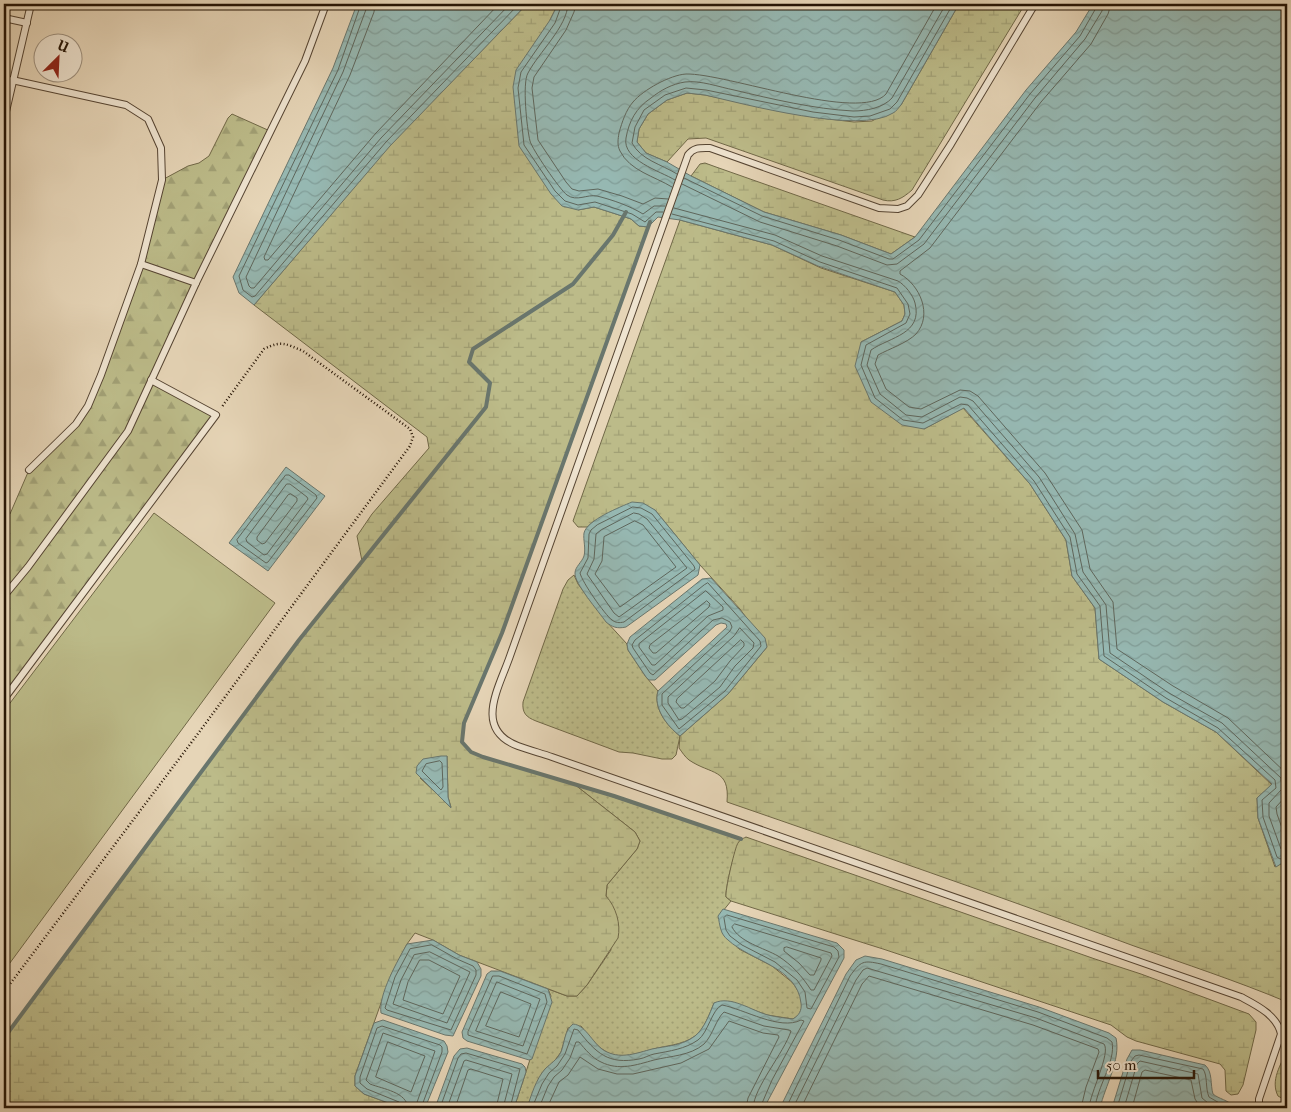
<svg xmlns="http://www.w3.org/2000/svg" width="1291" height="1112" font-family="'IM FELL French Canon',serif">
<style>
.grass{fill:url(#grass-dots);stroke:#706847}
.forest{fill:url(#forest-firs);stroke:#706847}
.wetland{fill:url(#wetland-marsh);stroke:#706847;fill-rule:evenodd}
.pitch{fill:#bcbb89;stroke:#706847}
.water{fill:url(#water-waves);stroke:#69766d}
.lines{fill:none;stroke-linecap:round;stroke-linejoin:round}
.shore{stroke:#5e665c;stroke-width:1}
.stream{stroke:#69766d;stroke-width:4}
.service-casing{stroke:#554432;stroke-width:8}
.path{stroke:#251405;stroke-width:2.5;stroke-dasharray:1 2.5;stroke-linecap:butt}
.service{stroke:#efe4d0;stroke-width:6}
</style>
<defs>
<pattern id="grass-dots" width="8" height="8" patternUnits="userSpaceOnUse" patternTransform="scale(1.25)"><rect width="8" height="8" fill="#bcbb89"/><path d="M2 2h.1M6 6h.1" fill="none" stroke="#a1a075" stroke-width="1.8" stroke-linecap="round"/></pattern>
<pattern id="forest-firs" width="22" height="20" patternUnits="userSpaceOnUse" patternTransform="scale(1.25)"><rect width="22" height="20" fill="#bcbb89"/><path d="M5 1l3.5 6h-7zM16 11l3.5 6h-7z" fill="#a1a075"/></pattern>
<pattern id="wetland-marsh" width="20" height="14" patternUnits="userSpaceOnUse" patternTransform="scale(1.25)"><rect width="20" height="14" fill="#bcbb89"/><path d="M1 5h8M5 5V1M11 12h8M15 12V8" fill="none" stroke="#a1a075"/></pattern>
<pattern id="water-waves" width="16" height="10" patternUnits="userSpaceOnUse" patternTransform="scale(1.25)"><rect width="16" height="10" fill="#96b8b2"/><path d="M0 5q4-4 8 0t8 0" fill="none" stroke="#819d98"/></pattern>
</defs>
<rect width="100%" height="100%" fill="#e6d5b7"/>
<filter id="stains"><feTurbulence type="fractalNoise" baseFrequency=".004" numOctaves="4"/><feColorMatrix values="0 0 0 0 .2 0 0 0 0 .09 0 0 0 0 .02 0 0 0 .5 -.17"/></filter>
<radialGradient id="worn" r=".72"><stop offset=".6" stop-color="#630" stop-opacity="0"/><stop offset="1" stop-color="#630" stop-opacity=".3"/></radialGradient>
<!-- grass -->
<g class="grass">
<path d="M574,575L578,584L606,621L627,644L628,650L646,677L658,691C653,708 667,726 680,736L676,755L672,759H662L633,753L619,752L536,721C526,717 522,713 523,702L563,589L568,580Z"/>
<path d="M574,784L741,839C735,848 725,888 726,897L731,901L719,916L739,949L772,966L793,983L800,994L802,1007L799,1015L793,1019L767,1015L732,1002L714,1003C710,1013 704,1030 695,1036C681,1046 666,1045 650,1050C635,1054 619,1060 605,1051C595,1045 588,1035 581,1026L568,1028L561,1052L553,1063L545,1069L538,1082L527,1108H514L551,996L548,989L567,996H577L587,985L611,950L606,896L607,885L637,849L640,841L635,832Z"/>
</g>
<!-- forest -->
<path class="forest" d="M232,114L270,131L151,380L216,415L4,699V518L10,514L29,470L76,424L89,406L141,264L162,180L188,166L199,163L209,156L228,118Z"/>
<!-- wetland -->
<g class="wetland">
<path d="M527,4H558L550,20L578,210L594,207L616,214L631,219L639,226L648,227L502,633L464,723L462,741L471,752L483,757L574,784L635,832L640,841L637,849L607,885L606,896C616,907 621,924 618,938L587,985L577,996H567L459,955L433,940L415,933L407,944L391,975L355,1076V1086L364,1094L402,1108H4V1053L5,1050L4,1049V1038L299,640L362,561L357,536L372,514L429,448L427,437L254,305L390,145ZM447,756L448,797L451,807L420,778Z"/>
<path d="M959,4H1025L912,190C903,198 895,203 883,200L706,138L688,139L667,162L646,153L637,142L639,129L648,114L667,100L687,93L705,95L812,117L854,122L872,121L901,105Z"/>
<path d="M705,163L716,167L915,237L891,254L841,235L764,212L691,176L700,164Z"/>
<path d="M680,220L772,245L821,268L895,292L904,305L905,314L902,321L861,342L924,429L963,408L1030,484L1066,540L1072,576L1095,608L1099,659L1163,702L1216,732L1272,785L1257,798L1258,818L1275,867L1287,860V1002C1237,981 1185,964 1134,946C999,896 863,849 727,802C730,768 711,775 689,760C685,757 682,752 679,748L680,736L728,694L767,647L740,609L700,565L655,510L594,521L587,527H578L573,521Z"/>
<path d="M746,837L1095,959L1141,974L1249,1014L1256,1022V1030L1243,1085L1238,1094L1231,1095L1226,1091L1225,1070L1220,1064L1136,1041L1127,1037L1111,1025L883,949L731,901L726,897C725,890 734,852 737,845C739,840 742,839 746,837Z"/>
<path d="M1287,1050V1101L1278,1096C1270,1080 1281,1065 1287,1050Z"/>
</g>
<!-- pitch -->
<path class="pitch" d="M154,513L275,603L4,971V711Z"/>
<!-- water -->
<g class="water">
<path d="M357,4H527L390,146L254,305L239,293L233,277L333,68Z"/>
<path d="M558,4H959L901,105C899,107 896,112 893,113C860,135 744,104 705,95L687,93L667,100L648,114L639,129L637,142L646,153L667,162L691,176L764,212L841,235L891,254L915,237L1026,90L1076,32L1093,4H1287V860L1276,867L1258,818L1257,798L1272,784L1216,732L1163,702L1099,659L1095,608L1072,576L1066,540L1030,484L964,408L924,429L902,425L871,402L855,366L861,342L902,321L905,314L904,305L895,292L818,266L772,245L680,220L658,217L648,227L639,226L631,219L616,214L594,207L578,210L562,206L551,194L519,146L513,87L516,70L550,20Z"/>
<path d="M286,467L325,496L268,571L229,543Z"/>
<path d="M632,502L643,503L655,510L700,565L698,575L626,627C617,629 612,627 606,622C599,612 574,583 575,573C575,567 582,562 584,556C586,548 583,540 584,533C587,520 620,507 632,502Z"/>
<path d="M711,578L765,638L767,647L728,694L680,736C667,726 653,708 658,691L727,627L726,624L721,623L716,625L655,680H649L646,677L628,650L627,644L630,637L702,579Z"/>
<path d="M441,756H447L448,797L451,808L416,773L417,766L423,759Z"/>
<path d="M723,909L837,943L844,950V958L764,1108H527C531,1096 536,1079 545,1069C551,1063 557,1060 561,1052C565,1042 564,1031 573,1024C587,1025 593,1046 607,1052C622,1059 637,1053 652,1049C666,1046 682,1046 695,1036C704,1029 710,1013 714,1003C731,995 752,1011 768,1015C776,1017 785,1018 793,1019C799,1015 802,1011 801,1003C797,967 751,961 728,940C720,934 720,925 718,916Z"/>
<path d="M433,940L459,955L477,962L481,969V976L453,1036L445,1035L381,1013C378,995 398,960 407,944Z"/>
<path d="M865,956L882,959L1039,1007L1109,1033L1116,1038C1121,1060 1105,1086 1100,1108H780L846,974L856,960Z"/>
<path d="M491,971H500L548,989L552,1002L532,1059L529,1060L467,1041L463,1038L462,1032L487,974Z"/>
<path d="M383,1020L444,1041L447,1046L448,1052L425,1108H402L364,1094L355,1086V1076L374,1023Z"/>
<path d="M467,1048L522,1064L525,1067L526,1072L514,1108H435L454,1056L460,1049Z"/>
<path d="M1132,1050H1140L1205,1065C1213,1072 1210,1084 1213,1094C1219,1099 1228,1100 1233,1106V1108H1112L1127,1059Z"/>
</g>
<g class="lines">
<!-- shore -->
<g class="shore">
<path d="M361,4L338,70L239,276L243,290L252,297L255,296L386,142L519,4"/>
<path d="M368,4L343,72L246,277L249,286L251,288H254L381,138L510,4"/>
<path d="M375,4L374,12L350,75L264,257L265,260H268L376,133L499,4"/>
<path d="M562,4L555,23L521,72L518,88L524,145L555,191L565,201L578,205L595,202L632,214L645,222L656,212H663"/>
<path d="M568,4C567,27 539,52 528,73C522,83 527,129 530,141C532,149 560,190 567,195C577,202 587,194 597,196C613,200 630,206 643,214L654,206H665"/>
<path d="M576,4L574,12L566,30L534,77L532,88L538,140L566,182L572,189L579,191L598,189L622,196L643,204L655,198L668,199"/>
<path d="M1111,4L1108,14L1091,44L1041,102L930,248L900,271V274C920,285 933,315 916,334C907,343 889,349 878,355L875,364L886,389L909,407L921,409L960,390L970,391L978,396L1045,473L1082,530L1090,569L1113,602L1117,649L1173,686L1228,718L1287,774"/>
<path d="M677,174C661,164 641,160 632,143L635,127L644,110L665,95L686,88L706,90L813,112L854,117L870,116L890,109L897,102L953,4"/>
<path d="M684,178L762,216L839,240L889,259H893L919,240L1030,94L1080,36L1096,8L1097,4"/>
<path d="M675,180C660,171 622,160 626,138C629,121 636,108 651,98C661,90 672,84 685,82C700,80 719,87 734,90C772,99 814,109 853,111C866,111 883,108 892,98L946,4"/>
<path d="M682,184L760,222L837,246L887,265L897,264L924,244L1035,98L1085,39L1102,11L1103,4"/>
<path d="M672,187C654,176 630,171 620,151C617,145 618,139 619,133C622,122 626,110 633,102C643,90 670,75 686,74C726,73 860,123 886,94L937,4"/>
<path d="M674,208L775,235L822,256L898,281C905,285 913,295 915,303C923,334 890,337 871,350L867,365L880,394L906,415L922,417L960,397L967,398L973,401L1039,477L1075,534L1083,572L1106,605L1110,653L1169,693L1222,723L1281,778L1282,789L1269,803V816L1281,849L1287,850"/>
<path d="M672,214L774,241L820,262L897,288L908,304L910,314L906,323L866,345L861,365L875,398L903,420L923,423L961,404L968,405L1034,481L1070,537L1077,574L1100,606L1104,656L1166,698L1218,728L1275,780L1276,788L1262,800L1263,817L1277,857L1280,859L1287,856"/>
<path d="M286,475H289L316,495L317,498L268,562L266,563L238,543L237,540Z"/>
<path d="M287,484H290L307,497L308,499L267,554L264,555L247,542L246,539Z"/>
<path d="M291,494L297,498V501L265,543L262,544L257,540V537L288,495Z"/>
<path d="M633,507L641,508L652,514L694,566L695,569L624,622C619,623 616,623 612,620C605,615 582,582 580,573L588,558L589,534L591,530L597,525Z"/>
<path d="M634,513L639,514L647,519L687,568L619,617L614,613L587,574L594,559L596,534L601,530Z"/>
<path d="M635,521L643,525L676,567L620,607L595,574L602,561L604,537Z"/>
<path d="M708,583L760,641L761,646L725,691L679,729L662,705V694L730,631L732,627L730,622L722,618L713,620L653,675L650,673L633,648L632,645L635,640L704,585Z"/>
<path d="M706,591L723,607V610L708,616L655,665H652L639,647V644Z"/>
<path d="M707,601L710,604L709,607L656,653H653L649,648L650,645Z"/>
<path d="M740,628L754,643L753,648L735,666L720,687L682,719L679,720L668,703V697L734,636Z"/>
<path d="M741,640L744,643V646L730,661L715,681L684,708H681L676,702L677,699Z"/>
<path d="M440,761L442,763L443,787L441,790L422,771L426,764Z"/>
<path d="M1287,795L1276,807L1277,814L1287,842"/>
<path d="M727,915L834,947L838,951L839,957L811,1009L807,1008L805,992L797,980L775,962L742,945L730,936L726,930L724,918Z"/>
<path d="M735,924L831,953L832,956L814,990H811C802,976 792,965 778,956C764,948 739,942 732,927Z"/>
<path d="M432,945L457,959L473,966L476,970V975L451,1030L387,1010L385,1008L395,977L410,949Z"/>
<path d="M787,947L821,958V960L814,975H810L799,963L784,951V948Z"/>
<path d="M430,952L470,972L447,1023L393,1004L401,980L414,955Z"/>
<path d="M420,960H429L460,976L443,1014L403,1000L408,982Z"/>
<path d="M493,976H499L545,994L547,1002L527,1054L468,1035V1032Z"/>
<path d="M497,982L540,999L523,1046L476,1031Z"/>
<path d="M501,992L531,1004L519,1037L486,1026Z"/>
<path d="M388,1042L425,1056L411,1092L376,1077Z"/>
<path d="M402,1108L399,1102L367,1089L360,1083V1077L377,1028L382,1026L440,1045L442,1047V1052L421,1108"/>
<path d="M408,1108C407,1092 383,1089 370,1084L366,1080L383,1033L435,1051L415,1108"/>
<path d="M440,1108L458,1058L461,1054L466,1053L520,1069L510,1108"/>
<path d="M447,1108L464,1061L466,1060L512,1074L503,1108"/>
<path d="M455,1108L468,1070L471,1069L503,1079L496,1108"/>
<path d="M532,1108L542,1084L549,1073L557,1066L565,1054L574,1029L578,1030C596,1053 608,1065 639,1059C645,1058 649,1055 654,1054C670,1051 685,1049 698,1040C708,1033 712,1009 722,1005C744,1009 780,1031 801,1020L804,1021L772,1080L760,1108"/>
<path d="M539,1108L548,1086L554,1077L562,1070L570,1058L576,1042H579C585,1049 592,1058 601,1062C619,1071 636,1065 654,1060C670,1056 690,1056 704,1044C713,1035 716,1019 724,1012L764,1026L789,1030L791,1031C784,1053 754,1087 753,1108"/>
<path d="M547,1108L559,1082L568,1075L580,1057L598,1069L617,1074H633L681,1063L709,1049L729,1021L763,1033L778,1035L779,1037L748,1098L746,1108"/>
<path d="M786,1108L850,976C861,961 863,960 881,964L1038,1012L1107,1038L1112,1042C1116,1061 1097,1087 1095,1108"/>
<path d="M793,1108L856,980L863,970L867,968L1036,1018L1104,1044C1111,1053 1090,1093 1089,1108"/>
<path d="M801,1108L862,984L869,976L1033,1025L1098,1049L1099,1052L1086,1087L1081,1108"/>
<path d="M1117,1108L1131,1061L1135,1056L1139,1055L1203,1069C1208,1076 1205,1088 1209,1097L1228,1108"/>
<path d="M1124,1108L1137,1064L1140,1061L1198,1074L1202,1098L1214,1108"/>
<path d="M1132,1108L1142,1072L1145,1070L1191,1080L1195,1099L1201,1108"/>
</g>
<!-- stream -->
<g class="stream">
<path d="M650,222L502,633L464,723L462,742L471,752L483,757L614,796L741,839"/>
<path d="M4,1038L299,640L486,407L490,383L469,362L473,349L573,284L613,235L626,212"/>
</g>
<!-- service casing -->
<g class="service-casing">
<g id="service">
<path d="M1035,4L951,144L918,195L907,206L898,209L879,208L710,148C700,148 694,147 688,155L510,656C499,688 473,729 518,746C529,750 540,753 552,757L1241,997C1256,1005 1277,1015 1281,1034L1259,1099V1105L1263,1108"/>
<path d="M4,18L27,23"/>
<path d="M12,80L126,105L148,119L161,148L162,180L141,264L101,375L88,406L76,424L29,470"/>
<path d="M4,120L31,4"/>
<path d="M141,264L196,283"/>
<path d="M4,596L28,567L128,431L196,283L305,61L326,4"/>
<path d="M4,699L216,415L151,380"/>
</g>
</g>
<!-- path -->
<path class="path" d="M4,992L197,735L410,446L413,437L410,429L303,351C286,344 282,340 264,349L221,408"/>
<!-- service -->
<use href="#service" class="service"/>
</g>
<!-- margin -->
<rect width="1291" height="1112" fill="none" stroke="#e6d5b7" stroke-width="20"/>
<rect x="5" y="5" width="1281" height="1102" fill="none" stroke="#251405" stroke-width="2.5"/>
<rect x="10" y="10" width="1271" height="1092" fill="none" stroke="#251405"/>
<!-- north arrow -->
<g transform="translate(58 58) rotate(24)"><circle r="24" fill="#efe4d0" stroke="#9e917f"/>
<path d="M0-4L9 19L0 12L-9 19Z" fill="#8f2418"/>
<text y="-8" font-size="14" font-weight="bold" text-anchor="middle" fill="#251405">U</text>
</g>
<!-- scale -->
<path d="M1098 1070v8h96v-8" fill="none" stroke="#251405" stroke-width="2.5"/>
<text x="1106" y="1070" font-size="15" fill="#251405" stroke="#efe4d0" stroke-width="4" paint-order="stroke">50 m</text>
<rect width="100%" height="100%" filter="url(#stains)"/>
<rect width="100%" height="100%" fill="url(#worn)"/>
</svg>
